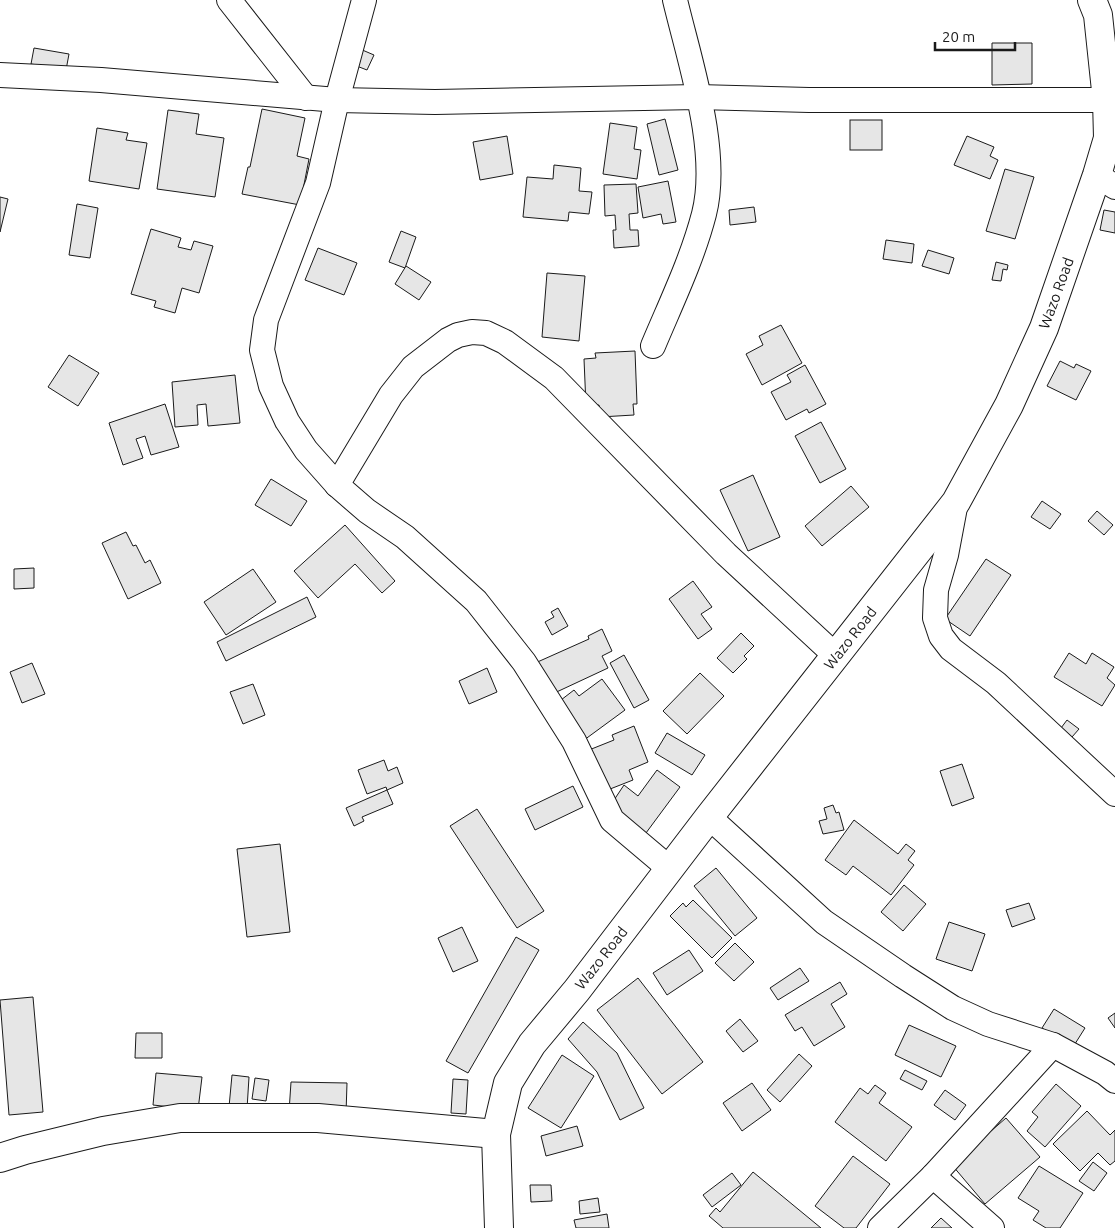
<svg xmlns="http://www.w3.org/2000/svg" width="1115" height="1228" font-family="Ubuntu,sans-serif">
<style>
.building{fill:#e6e6e6;stroke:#1a1a1a}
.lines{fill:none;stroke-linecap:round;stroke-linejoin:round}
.street-casing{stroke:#1a1a1a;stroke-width:26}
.secondary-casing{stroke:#1a1a1a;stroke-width:30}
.street{stroke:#fff;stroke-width:24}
.secondary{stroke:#fff;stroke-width:28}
.labels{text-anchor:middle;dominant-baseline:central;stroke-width:4;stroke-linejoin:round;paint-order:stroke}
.street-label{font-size:15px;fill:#1a1a1a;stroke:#fff}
</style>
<rect width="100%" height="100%" fill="#fff"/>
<!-- building -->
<g class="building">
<path d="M992,43H1032V84L992,85Z"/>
<path d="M34,48L69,54L66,70L31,64Z"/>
<path d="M360,49L374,55L367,70L354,65Z"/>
<path d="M262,109L305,118L297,156L309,159L300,205L242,194L248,167H250Z"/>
<path d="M168,110L199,114L196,134L224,138L215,197L157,189Z"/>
<path d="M665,119L678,170L659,175L647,124Z"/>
<rect x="850" y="120" width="32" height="30"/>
<path d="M610,123L637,127L634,149L641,150L637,179L603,174Z"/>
<path d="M97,128L128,133L126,140L147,143L139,189L89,181Z"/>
<path d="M507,136L513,174L480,180L473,142Z"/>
<path d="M967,136L994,147L990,156L998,160L990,179L954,165Z"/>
<path d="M554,165L581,168L579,191L592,192L589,214L569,212L568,221L523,217L527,177L553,179Z"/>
<path d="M1005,169L1034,177L1015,239L986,231Z"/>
<path d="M668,181L676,222L663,224L661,214L643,218L638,187Z"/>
<path d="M636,184L638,213L629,214L630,230H638L639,246L614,248L613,230H616L615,215L605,216L604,185Z"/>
<path d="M0,197L8,199L0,232Z"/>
<path d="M77,204L98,208L90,258L69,255Z"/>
<path d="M754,207L756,222L730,225L729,210Z"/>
<path d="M1104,210L1115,212V233L1100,230Z"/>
<path d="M151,229L181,238L178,247L191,250L194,241L213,246L199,293L182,288L175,313L154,307L156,301L131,294Z"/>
<path d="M401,231L416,237L405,268L389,262Z"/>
<path d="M886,240L914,244L912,263L883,259Z"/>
<path d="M318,248L357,263L344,295L305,280Z"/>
<path d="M928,250L954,258L949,274L922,266Z"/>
<path d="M996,262L1008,265L1007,270L1003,269L1001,281L992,280Z"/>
<path d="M406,266L431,282L419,300L395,284Z"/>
<path d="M547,273L585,276L579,341L542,337Z"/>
<path d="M781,325L802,363L762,385L746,354L763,345L759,336Z"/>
<path d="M635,351L637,404H633L634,415L600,417L599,405L586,406L584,359L596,358L595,353Z"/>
<path d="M69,355L99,373L78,406L48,387Z"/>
<path d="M1060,361L1074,368L1076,364L1091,371L1076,400L1047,386Z"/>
<path d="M805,365L826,404L809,413L807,409L786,420L771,392L791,382L787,375Z"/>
<path d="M235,375L240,423L208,426L206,404L197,405L198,425L175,427L172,382Z"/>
<path d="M165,404L179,447L151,455L145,436L136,439L143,458L123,465L109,423Z"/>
<path d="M821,422L846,469L820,483L795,436Z"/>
<path d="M753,475L780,537L748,551L720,490Z"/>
<path d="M271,479L307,501L291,526L255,505Z"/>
<path d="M851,486L869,507L822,546L805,526Z"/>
<path d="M1042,501L1061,514L1050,529L1031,517Z"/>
<path d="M1097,511L1113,525L1104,535L1088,521Z"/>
<path d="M345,525L395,581L382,593L355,564L318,598L294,571Z"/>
<path d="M126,532L133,546L136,545L145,563L150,560L161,583L128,599L102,543Z"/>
<path d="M986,559L1011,575L970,636L945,619Z"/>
<path d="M34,568V588L14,589V569Z"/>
<path d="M253,569L276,602L226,635L204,602Z"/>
<path d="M693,581L712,607L701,614L712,629L698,639L669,599Z"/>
<path d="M307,597L316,617L226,661L217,642Z"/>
<path d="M558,608L568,626L552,635L545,622L554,617L551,612Z"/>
<path d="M602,629L612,651L602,656L608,668L548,696L533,664L589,639L588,636Z"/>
<path d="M741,633L754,646L744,656L747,659L733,673L717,658Z"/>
<path d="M1069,653L1086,664L1092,653L1114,667L1107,678L1115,685L1102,706L1054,677Z"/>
<path d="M624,655L649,700L634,708L610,663Z"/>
<path d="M32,663L45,694L22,703L10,672Z"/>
<path d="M487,668L497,692L469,704L459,681Z"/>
<path d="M700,673L724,696L687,734L663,711Z"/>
<path d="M602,679L625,710L580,743L561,700L574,690L579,696Z"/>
<path d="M253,684L265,715L243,724L230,692Z"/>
<path d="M1067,720L1079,729L1072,737L1061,728Z"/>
<path d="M634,726L648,762L629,770L633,780L605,791L589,750L614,740L612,735Z"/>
<path d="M667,733L705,755L692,775L655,753Z"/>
<path d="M384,760L388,771L397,767L403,783L387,790L386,787L367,794L358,770Z"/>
<path d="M962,764L974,798L952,806L940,771Z"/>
<path d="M657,770L680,787L643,837L610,806L624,785L638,796Z"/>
<path d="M573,786L583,807L535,830L525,809Z"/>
<path d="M387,790L393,804L362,817L364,821L354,826L346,808Z"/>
<path d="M833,805L836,813L839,812L844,830L823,834L819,821L827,819L824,808Z"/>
<path d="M477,809L544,911L517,928L450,826Z"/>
<path d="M854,820L898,854L906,844L915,851L908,860L914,865L891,895L853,866L846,875L825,860Z"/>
<path d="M280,844L290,932L247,937L237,849Z"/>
<path d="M716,868L757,918L735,936L694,886Z"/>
<path d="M904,885L926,904L903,931L881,912Z"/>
<path d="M693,900L732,938L712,958L670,916L683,903L686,907Z"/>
<path d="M1029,903L1035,919L1012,927L1006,910Z"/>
<path d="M949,922L985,934L972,971L936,959Z"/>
<path d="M462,927L478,961L453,972L438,938Z"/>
<path d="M516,937L539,950L468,1073L446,1061Z"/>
<path d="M735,943L754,962L734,981L715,963Z"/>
<path d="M689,950L703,971L667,995L653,973Z"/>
<path d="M800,968L809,981L778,1000L770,988Z"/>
<path d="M638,978L703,1062L662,1094L597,1010Z"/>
<path d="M840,982L847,994L831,1004L845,1027L814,1046L802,1027L795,1031L785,1015Z"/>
<path d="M33,997L43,1112L9,1115L0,1000Z"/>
<path d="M1054,1009L1085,1028L1073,1047L1042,1028Z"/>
<path d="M1115,1013V1028L1108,1018Z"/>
<path d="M740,1019L758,1041L743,1052L726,1031Z"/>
<path d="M583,1022L617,1053L644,1108L620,1120L597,1072L568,1039Z"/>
<path d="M909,1025L956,1046L941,1077L895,1055Z"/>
<path d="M136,1033H162V1058H135Z"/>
<path d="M799,1054L812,1066L780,1102L767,1090Z"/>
<path d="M562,1055L594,1076L561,1128L528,1108Z"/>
<path d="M905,1070L927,1081L922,1090L900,1079Z"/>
<path d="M156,1073L202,1077L198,1110L153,1105Z"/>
<path d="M232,1075L249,1077L247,1109L229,1107Z"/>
<path d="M255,1078L269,1080L266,1101L252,1099Z"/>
<path d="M453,1079L468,1080L466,1114L451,1113Z"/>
<path d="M291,1082L347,1083L346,1114L289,1112Z"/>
<path d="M752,1083L771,1110L742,1131L723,1103Z"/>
<path d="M1056,1084L1081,1106L1045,1147L1027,1131L1038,1117L1032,1112Z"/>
<path d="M875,1085L886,1093L879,1103L912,1127L886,1161L835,1122L860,1088L868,1094Z"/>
<path d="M945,1090L966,1105L955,1120L934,1105Z"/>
<path d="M1087,1111L1110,1135L1115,1130V1161L1110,1165L1098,1153L1080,1171L1053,1144Z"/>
<path d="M1006,1118L1040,1157L985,1204L952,1165Z"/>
<path d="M577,1126L583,1146L546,1156L541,1136Z"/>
<path d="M853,1156L890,1184L856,1228H844L815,1206Z"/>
<path d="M1093,1162L1107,1173L1094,1191L1079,1181Z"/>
<path d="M1039,1166L1083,1193L1060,1228H1046L1033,1220L1039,1211L1018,1198Z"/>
<path d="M753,1172L821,1228H723L709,1216L716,1208L720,1212Z"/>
<path d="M732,1173L741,1185L712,1207L703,1195Z"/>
<path d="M530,1185H551L552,1201L531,1202Z"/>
<path d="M598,1198L600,1212L580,1214L579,1201Z"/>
<path d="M607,1214L609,1228H576L574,1220Z"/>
<path d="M941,1218L952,1228H931Z"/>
</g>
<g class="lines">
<!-- street casing -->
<g class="street-casing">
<g id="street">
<path d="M229,0L306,98"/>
<path d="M364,0L337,100L318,183L266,320L262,350L271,386L287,421L306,450L337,485L367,511L405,537L476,601L524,662L574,741L612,820L670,869"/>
<path d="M0,75L101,80L337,100L435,102L698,97L809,100H1115"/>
<path d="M1097,175L1115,187"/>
<path d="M653,346C671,303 692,260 704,214C720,151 690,63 675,0"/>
<path d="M337,485L391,395L413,367L448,340L458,335L472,332L486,333L505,342L554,378L726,554L836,656"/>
<path d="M956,502L946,555L936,590L935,618L941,636L951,649L996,683L1115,794"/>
<path d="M709,817L824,922L903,976L953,1008L988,1024L1053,1045L1105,1073L1115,1081"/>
<path d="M933,1176L992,1228"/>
<path d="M880,1228L933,1176L1053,1045"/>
</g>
</g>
<!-- secondary casing -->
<g class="secondary-casing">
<g id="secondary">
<path d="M0,1158L25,1150L103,1131L180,1118H318L496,1134"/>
<path d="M499,1228L496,1134L508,1083L532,1044L577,990L709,817L956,502L1009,405L1044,328L1097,175L1108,138L1107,100L1098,15L1092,0"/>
</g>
</g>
<!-- street -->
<use href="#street" class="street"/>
<!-- secondary -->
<use href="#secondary" class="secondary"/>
</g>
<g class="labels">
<!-- street labels -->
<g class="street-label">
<text transform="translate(1056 293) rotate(-70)">Wazo Road</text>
<text transform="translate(850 638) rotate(-52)">Wazo Road</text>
<text transform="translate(601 958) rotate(-52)">Wazo Road</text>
</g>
</g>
<!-- scale -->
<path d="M935 42v8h80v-8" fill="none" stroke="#1a1a1a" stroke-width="2.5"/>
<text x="942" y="42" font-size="15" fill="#1a1a1a" stroke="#ffffff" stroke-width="4" paint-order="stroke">20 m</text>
</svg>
